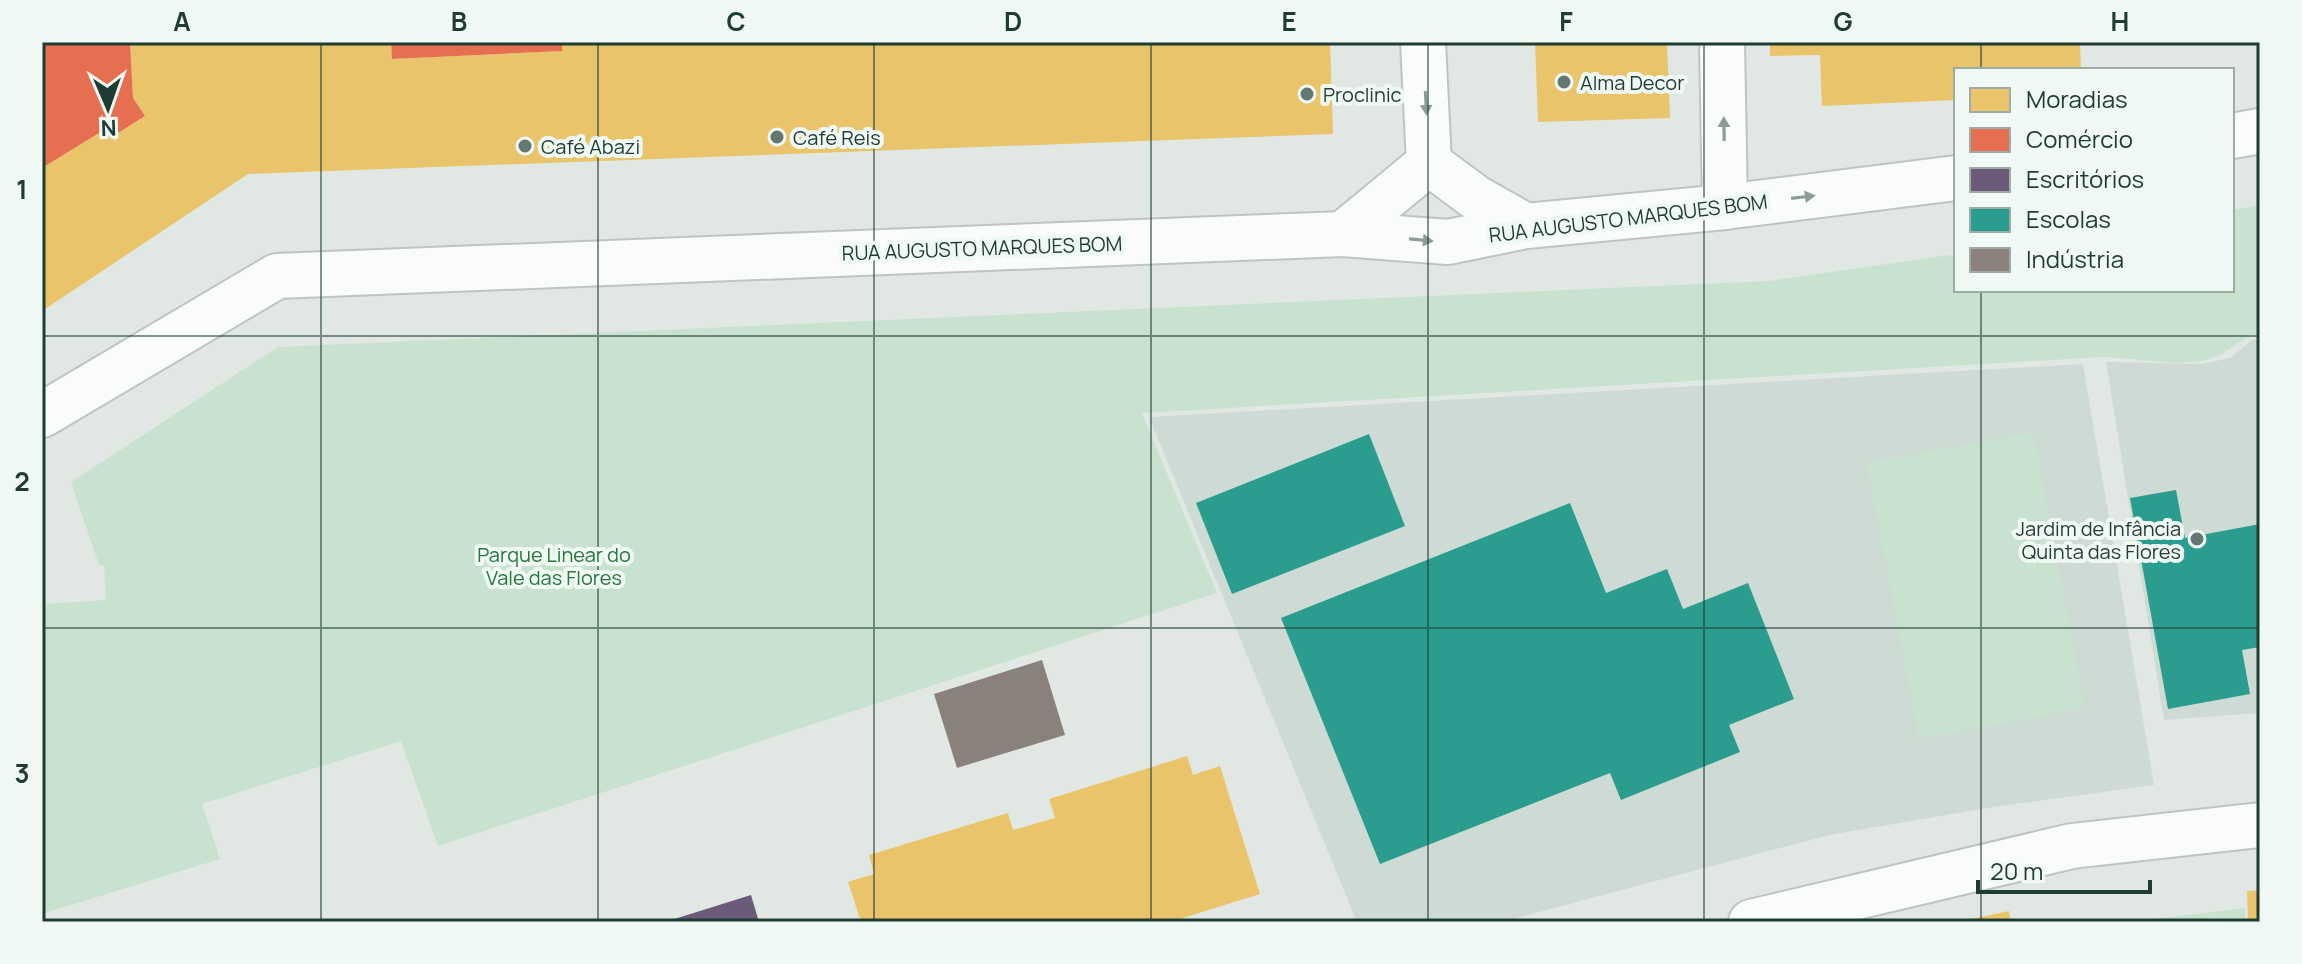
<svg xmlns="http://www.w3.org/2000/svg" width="2302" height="964" font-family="Manrope,sans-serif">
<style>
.built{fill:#cedad4}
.green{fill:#c9e2cf}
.homes{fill:#e9c46a}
.shops{fill:#e76f51}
.offices{fill:#6d597a}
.schools{fill:#2a9d8f}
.industry{fill:#8a817c}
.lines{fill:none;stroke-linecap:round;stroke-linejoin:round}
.minor-casing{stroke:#bec5c1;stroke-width:48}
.tertiary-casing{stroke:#bec5c1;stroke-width:48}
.minor{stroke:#fafcfb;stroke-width:44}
.tertiary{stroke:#fafcfb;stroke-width:44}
.oneway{fill:#8c9c96}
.grid{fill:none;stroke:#1e3c32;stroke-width:2;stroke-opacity:0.55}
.poi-dot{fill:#627870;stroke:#eff8f2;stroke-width:3}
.labels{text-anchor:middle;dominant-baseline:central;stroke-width:8;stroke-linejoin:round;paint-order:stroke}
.poi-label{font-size:20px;fill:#1e3c32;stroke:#eff8f2;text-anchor:start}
.street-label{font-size:20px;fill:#1e3c32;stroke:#eff8f2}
.park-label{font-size:20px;fill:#26763e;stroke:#eff8f2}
.neatline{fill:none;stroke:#1e3c32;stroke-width:3}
.grid-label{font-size:26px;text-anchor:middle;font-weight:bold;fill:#1e3c32}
</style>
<rect width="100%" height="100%" fill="#e1e8e4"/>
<!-- built -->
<g class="built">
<path d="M2260,339V713L2164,720L2106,362L2202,364L2230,358L2252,340Z"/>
<path d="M2083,364L2154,785L1993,807L1829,835L1501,922H1357L1149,417Z"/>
</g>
<!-- green -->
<g class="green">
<path d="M2260,205V334C2242,334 2228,356 2205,360C2175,367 2135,358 2104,357L1142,413L1217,593L438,846L401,741L202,804L220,859L42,914V604L106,600L104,566L99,565L71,482L278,347L1769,281L1956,254V290H2232V210Z"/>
<path d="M2033,432L2085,708L1919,739L1867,463Z"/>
<path d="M2245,908V922H2145V920Z"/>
</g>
<!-- homes -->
<g class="homes">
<path d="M130,42H391L392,59L562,51V42H1330L1333,134L248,174L42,311V168L112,125L118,133L145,116L133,98Z"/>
<path d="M1535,42H1667L1670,118L1538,122Z"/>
<path d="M1770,42H2080L2081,70H1956V100L1822,106L1820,55L1770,56Z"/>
<path d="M1187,756L1193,775L1220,766L1260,894L1170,922H861L848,882L874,874L869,855L1008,813L1013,830L1055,818L1049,799Z"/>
<path d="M2260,890V922H2248L2247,891Z"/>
<path d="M2009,911L2011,922H1962V921Z"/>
</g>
<!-- shops -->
<g class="shops">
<path d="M42,42H130L133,98L145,116L118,133L112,125L42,168Z"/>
<path d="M391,42H562V51L392,59Z"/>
</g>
<!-- offices -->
<path class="offices" d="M751,895L759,922H668V921Z"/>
<!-- schools -->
<g class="schools">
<path d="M1369,434L1405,526L1232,594L1196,503Z"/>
<path d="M2176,490L2185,538L2260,524V647L2242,650L2250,694L2168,709L2130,498Z"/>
<path d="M1570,503L1606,593L1667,569L1683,609L1748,583L1794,699L1729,725L1740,752L1621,800L1610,773L1380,864L1281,618Z"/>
</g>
<!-- industry -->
<path class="industry" d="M1042,660L1065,735L957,768L934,694Z"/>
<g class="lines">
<!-- minor casing -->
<g class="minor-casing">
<g id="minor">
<path d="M1423,42L1429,163"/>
<path d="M1722,42L1725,207"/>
<path d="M2232,136L2260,131"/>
<path d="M1429,163L1475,197L1526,226"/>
<path d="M1343,234L1429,163"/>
<path d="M42,415L277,276L1343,234L1448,242L1526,226L1725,207L1956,178"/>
</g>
</g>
<!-- tertiary casing -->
<g class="tertiary-casing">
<path id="tertiary" d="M1751,922L2072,846L2260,825"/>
</g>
<!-- minor -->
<use href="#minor" class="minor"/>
<!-- tertiary -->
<use href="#tertiary" class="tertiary"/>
</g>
<!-- one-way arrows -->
<defs><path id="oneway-solid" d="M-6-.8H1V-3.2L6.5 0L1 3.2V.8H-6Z" transform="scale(2)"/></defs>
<g class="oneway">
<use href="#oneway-solid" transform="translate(1426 103) rotate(87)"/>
<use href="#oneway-solid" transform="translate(1724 129) rotate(-91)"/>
<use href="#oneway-solid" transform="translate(1803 197) rotate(-7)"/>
<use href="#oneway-solid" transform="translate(1421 240) rotate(5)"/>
</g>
<!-- grid -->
<path class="grid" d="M321,42V922M598,42V922M874,42V922M1151,42V922M1428,42V922M1704,42V922M1981,42V70M1981,290V922M42,336H2260M42,628H2260"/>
<!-- markers -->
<g class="poi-dot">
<circle cx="1564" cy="82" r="8"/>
<circle cx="1307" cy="94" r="8"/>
<circle cx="777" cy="137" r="8"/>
<circle cx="525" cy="146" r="8"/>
<circle cx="2197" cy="539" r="8"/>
</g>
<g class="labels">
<!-- poi labels -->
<g class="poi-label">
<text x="1580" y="82">Alma Decor</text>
<text x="1323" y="94">Proclinic</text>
<text x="793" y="137">Café Reis</text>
<text x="541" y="146">Café Abazi</text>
<text x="2181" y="528" text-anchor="end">Jardim de Infância<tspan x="2181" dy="23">Quinta das Flores</tspan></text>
</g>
<!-- street labels -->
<g class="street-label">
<text transform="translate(1628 218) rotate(-7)">RUA AUGUSTO MARQUES BOM</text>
<text transform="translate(982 248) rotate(-2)">RUA AUGUSTO MARQUES BOM</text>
</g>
<!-- park labels -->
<g class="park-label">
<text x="554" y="554">Parque Linear do<tspan x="554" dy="23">Vale das Flores</tspan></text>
</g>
</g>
<!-- border -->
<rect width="2302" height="964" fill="none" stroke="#eff8f2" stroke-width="88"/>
<!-- legend -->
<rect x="1954" y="68" width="280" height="224" fill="#eff8f2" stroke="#9bada5" stroke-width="2"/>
<rect x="1970" y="88" width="40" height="24" fill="#e9c46a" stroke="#9bada5" stroke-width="2"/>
<text x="2026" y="108" font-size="24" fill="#1e3c32">Moradias</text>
<rect x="1970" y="128" width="40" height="24" fill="#e76f51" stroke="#9bada5" stroke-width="2"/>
<text x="2026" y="148" font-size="24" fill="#1e3c32">Comércio</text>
<rect x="1970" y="168" width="40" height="24" fill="#6d597a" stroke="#9bada5" stroke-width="2"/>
<text x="2026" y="188" font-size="24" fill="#1e3c32">Escritórios</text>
<rect x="1970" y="208" width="40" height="24" fill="#2a9d8f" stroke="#9bada5" stroke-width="2"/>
<text x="2026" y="228" font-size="24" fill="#1e3c32">Escolas</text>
<rect x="1970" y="248" width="40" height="24" fill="#8a817c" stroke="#9bada5" stroke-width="2"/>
<text x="2026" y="268" font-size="24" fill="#1e3c32">Indústria</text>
<!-- north arrow -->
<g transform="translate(108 108) rotate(178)" stroke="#eff8f2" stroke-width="6" paint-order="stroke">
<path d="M0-6L14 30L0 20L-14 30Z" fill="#1e3c32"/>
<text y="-12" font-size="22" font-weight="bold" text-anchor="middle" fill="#1e3c32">N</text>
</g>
<!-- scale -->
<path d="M1978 880v12h172v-12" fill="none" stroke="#1e3c32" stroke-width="4"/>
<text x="1990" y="880" font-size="24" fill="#1e3c32" stroke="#eff8f2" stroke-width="6" paint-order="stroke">20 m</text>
<rect x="44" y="44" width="2214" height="876" class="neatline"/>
<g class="grid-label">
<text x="182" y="31">A</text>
<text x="459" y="31">B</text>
<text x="736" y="31">C</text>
<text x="1013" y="31">D</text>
<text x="1289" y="31">E</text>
<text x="1566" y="31">F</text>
<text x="1843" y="31">G</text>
<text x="2120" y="31">H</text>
<text x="22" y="199">1</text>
<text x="22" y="491">2</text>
<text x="22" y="783">3</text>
</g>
</svg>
